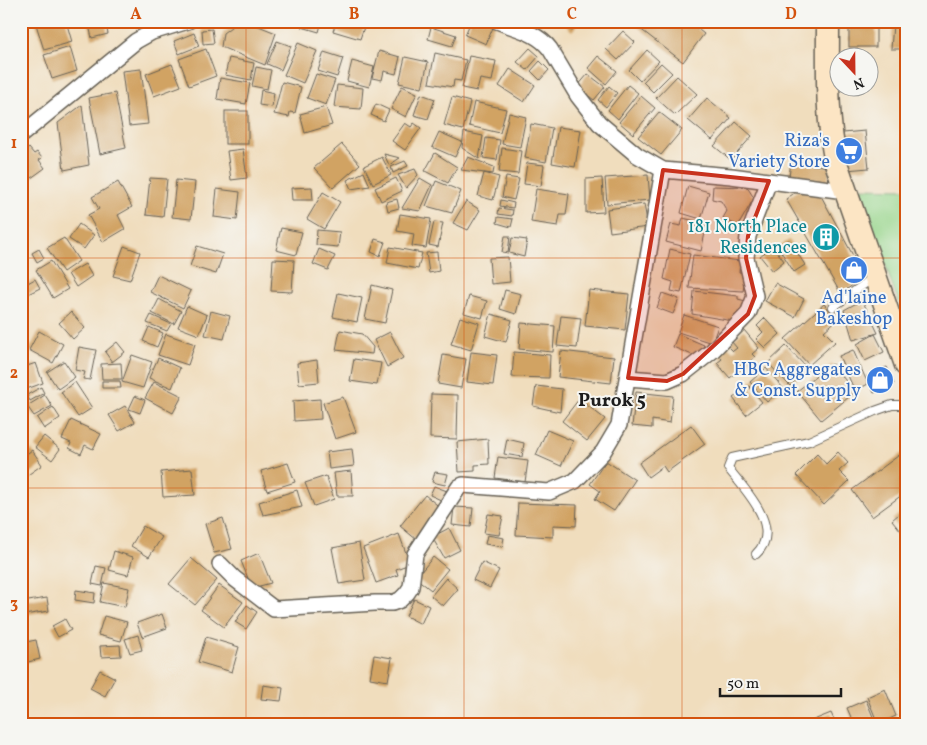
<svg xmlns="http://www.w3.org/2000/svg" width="927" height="745" font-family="Vollkorn,serif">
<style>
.green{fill:#97d58b;stroke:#5a7854}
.building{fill:#d1a363}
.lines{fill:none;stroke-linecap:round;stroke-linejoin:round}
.service-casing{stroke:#666054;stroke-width:10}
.minor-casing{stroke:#666054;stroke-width:18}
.secondary-casing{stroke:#666054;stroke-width:25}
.service{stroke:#fff;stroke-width:8}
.minor{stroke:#fff;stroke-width:15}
.secondary{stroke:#fce5c4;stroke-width:22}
.marked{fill:#c8321e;fill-opacity:0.2;stroke:#c8321e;stroke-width:4;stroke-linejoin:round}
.grid{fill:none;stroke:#d4530e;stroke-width:1;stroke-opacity:0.55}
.labels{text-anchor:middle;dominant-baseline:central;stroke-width:4;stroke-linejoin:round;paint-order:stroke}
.shop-label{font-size:18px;fill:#366cbe;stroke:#f6f6f2;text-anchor:end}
.culture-label{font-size:18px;fill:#0d838f;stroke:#f6f6f2;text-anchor:end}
.neighbourhood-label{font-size:19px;font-weight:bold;fill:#1c1c1c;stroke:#f6f6f2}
.neatline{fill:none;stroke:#d4530e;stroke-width:2}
.grid-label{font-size:16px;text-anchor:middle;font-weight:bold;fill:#d4530e}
</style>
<rect width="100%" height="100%" fill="#f6f6f2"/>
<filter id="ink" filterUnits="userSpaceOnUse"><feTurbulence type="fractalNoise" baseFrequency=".02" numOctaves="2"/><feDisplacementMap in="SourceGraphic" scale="10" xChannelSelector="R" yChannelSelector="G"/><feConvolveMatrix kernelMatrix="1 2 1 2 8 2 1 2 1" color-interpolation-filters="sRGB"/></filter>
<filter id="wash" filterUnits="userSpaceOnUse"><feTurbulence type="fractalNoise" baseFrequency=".0096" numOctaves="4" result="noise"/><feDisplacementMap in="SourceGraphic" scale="20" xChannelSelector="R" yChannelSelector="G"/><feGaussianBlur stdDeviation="1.12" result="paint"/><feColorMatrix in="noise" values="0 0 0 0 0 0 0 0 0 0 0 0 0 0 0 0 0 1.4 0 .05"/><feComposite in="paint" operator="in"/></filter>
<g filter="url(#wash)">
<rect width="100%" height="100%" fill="#f0ddbd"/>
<!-- green -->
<path class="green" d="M860,188L906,189V318L893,288Z"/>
<g id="blocks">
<!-- building -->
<g class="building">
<path d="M35,21H66L72,42L44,50Z"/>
<path d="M88,21H105L108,34L92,38Z"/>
<path d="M239,21H246L276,33L265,65L221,47L223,33Z"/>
<path d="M304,21H322L319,32L302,27Z"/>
<path d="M337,21H366L360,39L333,31Z"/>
<path d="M471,21H490L495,23L486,44L465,35Z"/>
<path d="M561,21H581L572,31Z"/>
<path d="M630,21H688L704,34L683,62Z"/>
<rect x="849" y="23" width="27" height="24"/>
<path d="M893,24L906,25V49H891Z"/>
<path d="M431,27L456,35L452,46L428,39Z"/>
<path d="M212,29L214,43L203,44L202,30Z"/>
<path d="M623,31L635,42L618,60L606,49Z"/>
<path d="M194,33L199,46L179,54L174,41Z"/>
<path d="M277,41L291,46L281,70L267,64Z"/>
<path d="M298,43L317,51L303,83L284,75Z"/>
<path d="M70,47L77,71L52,79L44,55Z"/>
<path d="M530,48L539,56L527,70L517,62Z"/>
<path d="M206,49L216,76L189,86L179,59Z"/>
<path d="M647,50L659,61L640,81L629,70Z"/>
<path d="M379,51L400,57L396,74L384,71L382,80L372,78Z"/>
<rect x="844" y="51" width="15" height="7"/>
<path d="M324,52L343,58L337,77L318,71Z"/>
<path d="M435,53L466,60L461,81L454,80L453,87L429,83Z"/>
<path d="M469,56L496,61L492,81L480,79L477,91L462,88Z"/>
<path d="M598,56L617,71L606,84L588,68Z"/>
<path d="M405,57L428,62L422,88L399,83Z"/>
<path d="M229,58L254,63L251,80L225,75Z"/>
<path d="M352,61L374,67L369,87L347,81Z"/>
<path d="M540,61L549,70L540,80L531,71Z"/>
<path d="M661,63L672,73L653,92L643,82Z"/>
<path d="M172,64L181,86L154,96L146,74Z"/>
<path d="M256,67L271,70L267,89L252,86Z"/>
<path d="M141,69L148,124L129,126L122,71Z"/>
<path d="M510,69L535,85L524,102L499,86Z"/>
<path d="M316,74L335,80L326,105L307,98Z"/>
<path d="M588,74L605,87L594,100L577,87Z"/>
<path d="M677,76L697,94L675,115L656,98Z"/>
<path d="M220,78L250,83L246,104L217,99Z"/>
<path d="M282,82L301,87L295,113L290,112L289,117L274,114Z"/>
<path d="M337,85L363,88L361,109L334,107Z"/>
<path d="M628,85L638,93L618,119L608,110Z"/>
<path d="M402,86L417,93L406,117L391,109Z"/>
<path d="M609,86L617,93L606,107L598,100Z"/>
<path d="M261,90L274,93L272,107L259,105Z"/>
<path d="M115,93L126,148L100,154L89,98Z"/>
<path d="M421,94L435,99L428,119L414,115Z"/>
<path d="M21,96L27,102L24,104L28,107L21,114Z"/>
<path d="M641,96L655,108L633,134L619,122Z"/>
<path d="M452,97L470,102L463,130L444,125Z"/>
<path d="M707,98L731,118L712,140L688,120Z"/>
<path d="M474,102L506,109L500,133L469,126Z"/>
<path d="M376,104L389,110L384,121L371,115Z"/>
<path d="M82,105L89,165L64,170L58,123Z"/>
<path d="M326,107L332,125L305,133L300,114Z"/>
<rect x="225" y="111" width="23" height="33"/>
<path d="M659,112L682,130L661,155L638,137Z"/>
<path d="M509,113L526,117L520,147L502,144Z"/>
<path d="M736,122L752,136L731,160L714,146Z"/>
<path d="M405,123L411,127L414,123L421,128L405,150L392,141Z"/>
<path d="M531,124L552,128L546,162L525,158Z"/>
<path d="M558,127L581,130L575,167L552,163Z"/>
<path d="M865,131L869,168L846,170L843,133Z"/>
<path d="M439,132L462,142L455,157L432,147Z"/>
<path d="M464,132L483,136L479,159L462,148Z"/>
<path d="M486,138L500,140L497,160L483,158Z"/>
<path d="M342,144L360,164L333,188L314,168Z"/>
<path d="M29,148L34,154L37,152L42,158L39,160L45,168L27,181L21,173V154Z"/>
<path d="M502,148L521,151L518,174L499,172Z"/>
<path d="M243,149L247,178L231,180L227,151Z"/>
<path d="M435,153L457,167L448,183L425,171Z"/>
<path d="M384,154L400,158L389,165Z"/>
<path d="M382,157L391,175L373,184L364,166Z"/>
<path d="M468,157L494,167L493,174L461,170Z"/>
<path d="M405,161L408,166L393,173L391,167Z"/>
<path d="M791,162L830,167L828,182L789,177Z"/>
<path d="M527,163L544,165L541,186L524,184Z"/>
<path d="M415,169L418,175L406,188L398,175Z"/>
<path d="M364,172L370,186L351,189L347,180Z"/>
<path d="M484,173L499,177L493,200L478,196Z"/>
<path d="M648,175L650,200L607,204L605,178Z"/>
<path d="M506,177L519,179L514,200L502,197Z"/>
<path d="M150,178L167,179L163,217L146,215Z"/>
<path d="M396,178L402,191L381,201L375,188Z"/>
<path d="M420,178L432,185L420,211L402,208Z"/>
<path d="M602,178L604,212L586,213V179Z"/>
<path d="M176,180L195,182L191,219L172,217Z"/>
<path d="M436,181L461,191L452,213L426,206Z"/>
<path d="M118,182L132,207L118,215L125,229L103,242L88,215L99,209L92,197Z"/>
<path d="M688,186L709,192L701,219L681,213Z"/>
<path d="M713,186L747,187L754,198L738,226L723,218L727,211L721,201L712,199Z"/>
<path d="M312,187L313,200H292L291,188Z"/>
<path d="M217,189L240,192L237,220L214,217Z"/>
<path d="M536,189L569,194L566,215H560L558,226L531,222Z"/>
<path d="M800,189L820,194L864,276L841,294L786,199Z"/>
<path d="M323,192L340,202L324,229L307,219Z"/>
<path d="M397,199L399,208L388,211L386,202Z"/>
<path d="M501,200L514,203L513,208L500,206Z"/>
<path d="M466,201L480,210L468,230L453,223Z"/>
<path d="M644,204L648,227L610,232L607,209Z"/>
<path d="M499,208L513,210L512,216L498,214Z"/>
<path d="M400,214L431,219L426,248L412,246L414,234L397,231Z"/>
<path d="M498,217L513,219L511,227L497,223Z"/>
<path d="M683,218L707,224L701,251L666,242L671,224L681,226Z"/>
<path d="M434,222L443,223L438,247L429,245Z"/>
<path d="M79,224L94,235L84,249L69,239Z"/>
<path d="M281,228L302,232L296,255L276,250Z"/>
<path d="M317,230L340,232L338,247L316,245Z"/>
<path d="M505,236H510L508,253L502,252Z"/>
<path d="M64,238L79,261L63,272L47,248Z"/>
<path d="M512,238L527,240L524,257L509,253Z"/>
<path d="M375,239L385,242L380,256L371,252Z"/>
<path d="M789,240L805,265L794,272L778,247Z"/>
<path d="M124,246L140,252L130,280L113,276Z"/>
<path d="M197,246L223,254L216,274L190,266Z"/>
<path d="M773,246L784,261L772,271L760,256Z"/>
<path d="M390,247L422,253L418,269L387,263Z"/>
<path d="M39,249L44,258L37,262L32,253Z"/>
<path d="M319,249L335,256L328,270L313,264Z"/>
<path d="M670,249L690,254L681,293L671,291L673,282L664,279Z"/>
<path d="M437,252L439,271L429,273L426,253Z"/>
<path d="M693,255L740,261L739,272L746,273L743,291L689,288Z"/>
<path d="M508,257L510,282L491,284L489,258Z"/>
<path d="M273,259L294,260L292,292L271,291Z"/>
<path d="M51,261L68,289L53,298L36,270Z"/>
<path d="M85,264L92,276L76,287L68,274Z"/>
<path d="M158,275L191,291L183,308L150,292Z"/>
<path d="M35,279L40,288L28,294L24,285Z"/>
<path d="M775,283L804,299L795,317L765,301Z"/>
<path d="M372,285L392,290L385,323L365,319Z"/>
<path d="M505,290L521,294L516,314L500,309Z"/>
<path d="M589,290L629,294L625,330L585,326Z"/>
<path d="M694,291L738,296V299L749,302L739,322L692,314Z"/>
<path d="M338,293L362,298L357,322L333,317Z"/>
<path d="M662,293L679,299L673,314L657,308Z"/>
<path d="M469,296L487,301L482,318L464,313Z"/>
<path d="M159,299L181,311L174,324L152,313Z"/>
<path d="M862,300L878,333L853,340L844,310Z"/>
<path d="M824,304L838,319L824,331L835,342L809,365L785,339Z"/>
<path d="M187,306L207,315L199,335L178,327Z"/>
<path d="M211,311L230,316L224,339L205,335Z"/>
<path d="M71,312L85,328L73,339L59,323Z"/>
<path d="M491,314L512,320L506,342L485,336Z"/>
<path d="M151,315L171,324L167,331L147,323Z"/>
<path d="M684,315L718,326L712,343L678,332Z"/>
<path d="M561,316L581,318L577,348L557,346Z"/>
<path d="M460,317L479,323L471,350L451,344Z"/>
<path d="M765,318L780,334L765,348L756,339L763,332L757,326Z"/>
<path d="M521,323L555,326L553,352L519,349Z"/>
<path d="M149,327L163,333L157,347L143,341Z"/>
<path d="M340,330L362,334L373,347L372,354L336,350Z"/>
<path d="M744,330L759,348L752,354L755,357L730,378L717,363L722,359L715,351L725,343L733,351L737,348L731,341Z"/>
<path d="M39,331L63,344L53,363L29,350Z"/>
<path d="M390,332L403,358L387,367L374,340Z"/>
<path d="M166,334L195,344L188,365L158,355Z"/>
<path d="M678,334L704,345L697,357L673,347Z"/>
<path d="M875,334L884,352L865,361L857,344Z"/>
<path d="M117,342L125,352L112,362L105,352Z"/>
<path d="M786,346L808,369L790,386L768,363Z"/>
<path d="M79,347L96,350L90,380L83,379L85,372L75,370Z"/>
<path d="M853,350L868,384L855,391L839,356Z"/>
<path d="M561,351L614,357L611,383L558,377Z"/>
<path d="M471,352L497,355L493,385L467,382Z"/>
<path d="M514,352L550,355L549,378L512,377Z"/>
<path d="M132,355L152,362L143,388L122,382Z"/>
<path d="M443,355L466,359L461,388L438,384Z"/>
<path d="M158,358L180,368L172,388L149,378Z"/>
<path d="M354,359L381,363L377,385L350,381Z"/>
<path d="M317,360L319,382L299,384L297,363Z"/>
<path d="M64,361L75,377L58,389L47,372Z"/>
<path d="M36,363L43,383L21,391V368Z"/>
<path d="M121,363L122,379H102L101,364Z"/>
<path d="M832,364L855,392L821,420L797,391Z"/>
<path d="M887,367L894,384L874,393L867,376Z"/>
<path d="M766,368L783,388L767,402L750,382Z"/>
<path d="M102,381H120L121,388H102Z"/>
<path d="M75,382L92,408L78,417L61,392Z"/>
<path d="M154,382L182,396L173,413L145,398Z"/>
<path d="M536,386L562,389L560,412L533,406Z"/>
<path d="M749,386L762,402L746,415L733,398Z"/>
<path d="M41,387L44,393L30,401L27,395Z"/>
<path d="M636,392L673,396L670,423L652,420V428L632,426Z"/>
<path d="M431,394L458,395L457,439L430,438Z"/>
<path d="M45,395L52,406L34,416L27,406Z"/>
<path d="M135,396L145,400L140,413L129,409Z"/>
<path d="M343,397L356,432L335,439L323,403Z"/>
<path d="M320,399L321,419L294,421L293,401Z"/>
<path d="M579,399L605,419L587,441L562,421Z"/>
<path d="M125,406L135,422L119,431L109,415Z"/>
<path d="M53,407L60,418L44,429L37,418Z"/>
<path d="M71,420L101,434L93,449L85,445L81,454L69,448L71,443L62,439Z"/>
<path d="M691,425L705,444L667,472L663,466L648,477L639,463Z"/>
<path d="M547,430L573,441L561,466L536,455Z"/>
<path d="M44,436L60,449L52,460L35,447Z"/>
<path d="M488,439L489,464L475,465V471L459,472L457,442Z"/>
<path d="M507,439L524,443L522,457L504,454Z"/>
<path d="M352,449L354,466L329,469L327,452Z"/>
<path d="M32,450L42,465L22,479L21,458Z"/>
<path d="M838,452L848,463L839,471L849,481L824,505L796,475L817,454L826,464Z"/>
<path d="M902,453L906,458V492L872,517L852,490Z"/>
<path d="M498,457L528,461L525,482L495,478Z"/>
<path d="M606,461L635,480L614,511L595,499L600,491L590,484Z"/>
<path d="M288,463L295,482L267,491L261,471Z"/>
<path d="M192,469L195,495L163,497L161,472Z"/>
<path d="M351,471L353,496H337L334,473Z"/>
<path d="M435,472L448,474L445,485L432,482Z"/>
<path d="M326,476L334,499L314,506L305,483Z"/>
<path d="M434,486L447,491L443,501L430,495Z"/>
<path d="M297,490L302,507L263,515L259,502Z"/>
<path d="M425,495L442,509L417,540L400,526Z"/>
<path d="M518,503L577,505L576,526L553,525V537L516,535Z"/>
<path d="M454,507L473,508L471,527L452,525Z"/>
<path d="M906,508V537L892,520Z"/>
<path d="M488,514L503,516L499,535L484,533Z"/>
<path d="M223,518L232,549L214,553L205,524Z"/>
<path d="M143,526L162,537L149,557L131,546Z"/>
<path d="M449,528L460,550L444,558L432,537Z"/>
<path d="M399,534L410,564L396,569L398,575L376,583L363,548Z"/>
<path d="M487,535L504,538L502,547L485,544Z"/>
<path d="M359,543L365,580L339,584L332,548Z"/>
<path d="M114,551L133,557L128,575L109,570Z"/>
<path d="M259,553L271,583L252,588L241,561Z"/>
<path d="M433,557L448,569L431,590L416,578Z"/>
<path d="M191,558L217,580L195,605L169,584Z"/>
<path d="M482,562L499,570L490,588L473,580Z"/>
<path d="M96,566L106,568L102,586L92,584Z"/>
<path d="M446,578L458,589L443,606L431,596Z"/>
<path d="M104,583L129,588L125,607L100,602Z"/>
<path d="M219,585L243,602L224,627L201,610Z"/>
<path d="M76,590L95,593L94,603L75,600Z"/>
<path d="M47,598L49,611L24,615L22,602Z"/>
<path d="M414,599L429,606L421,624L406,616Z"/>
<path d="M247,605L257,612L246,629L235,622Z"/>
<path d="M162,614L167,628L142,637L137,623Z"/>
<path d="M104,616L127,622L121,641L98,635Z"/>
<path d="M65,619L71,630L58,637L52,626Z"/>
<path d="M138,635L142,650L130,653L125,639Z"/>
<path d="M206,637L239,647L232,672L198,662Z"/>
<path d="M36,640L40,659L24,663L21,643Z"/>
<path d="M120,645L121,656L101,657L100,646Z"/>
<path d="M374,655L392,658L388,681L370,678Z"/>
<path d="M100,670L115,678L105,696L90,688Z"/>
<path d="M263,685L283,688L281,701L261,699Z"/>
<path d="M885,689L896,716L878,724L867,697Z"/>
<path d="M866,700L876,724H854L847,708Z"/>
<path d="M831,713L836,724H804Z"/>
</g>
</g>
</g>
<g filter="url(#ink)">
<use href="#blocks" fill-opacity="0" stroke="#666054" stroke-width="1"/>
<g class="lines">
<!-- service casing -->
<g class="service-casing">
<g id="service">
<path d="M833,307L874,277"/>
<path d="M756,554C784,528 744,489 728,468L732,458L809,441L875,411L892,405H906"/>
</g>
</g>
<!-- minor casing -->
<g class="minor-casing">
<g id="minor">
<path d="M497,21C517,29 537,32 550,49L578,96L599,123L637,155L663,170L731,176L845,191"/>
<path d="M21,135L136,41L152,32L188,21"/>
<path d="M628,378L667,381L683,374L712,351L748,314L755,296L746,258L748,236L769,181"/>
<path d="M220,564L235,579L274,609L375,603H392L400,600L407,593L411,587L415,554L459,487L463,485L549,492L575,481L603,452L619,425L663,170"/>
</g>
</g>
<!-- secondary casing -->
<g class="secondary-casing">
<path id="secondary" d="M828,21C828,69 826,116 836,163L906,365"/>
</g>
<!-- service -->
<use href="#service" class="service"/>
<!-- minor -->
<use href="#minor" class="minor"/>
<!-- secondary -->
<use href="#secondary" class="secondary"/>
</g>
</g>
<!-- marked area -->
<path class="marked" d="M663,170L769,181L748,236L746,258L755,296L748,314L683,374L667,381L628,378Z"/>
<!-- grid -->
<path class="grid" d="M246,21V724M464,21V724M682,21V724M21,258H906M21,488H906"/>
<!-- icons -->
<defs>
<g id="supermarket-disc" transform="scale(1.4375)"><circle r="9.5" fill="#3f7fe0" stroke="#f6f6f2"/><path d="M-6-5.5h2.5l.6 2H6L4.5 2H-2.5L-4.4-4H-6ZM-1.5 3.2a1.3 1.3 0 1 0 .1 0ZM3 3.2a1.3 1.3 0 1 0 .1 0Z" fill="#fff"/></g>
<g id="building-disc" transform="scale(1.4375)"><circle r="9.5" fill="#0f9aa8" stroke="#f6f6f2"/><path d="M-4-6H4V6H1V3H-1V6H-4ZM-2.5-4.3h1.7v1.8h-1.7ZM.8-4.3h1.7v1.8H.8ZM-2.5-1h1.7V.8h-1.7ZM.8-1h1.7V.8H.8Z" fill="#fff"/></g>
<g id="shop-disc" transform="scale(1.4375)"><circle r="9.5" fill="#3f7fe0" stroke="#f6f6f2"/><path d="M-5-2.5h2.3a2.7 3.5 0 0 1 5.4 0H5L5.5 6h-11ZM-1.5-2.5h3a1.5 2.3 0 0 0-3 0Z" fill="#fff"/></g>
</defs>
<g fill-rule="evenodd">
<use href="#supermarket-disc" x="849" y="151"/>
<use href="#building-disc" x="826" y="237"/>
<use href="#shop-disc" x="854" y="270"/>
<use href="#shop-disc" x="880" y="380"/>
</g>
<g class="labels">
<!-- shop labels -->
<g class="shop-label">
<text x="830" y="141">Riza's<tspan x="830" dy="21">Variety Store</tspan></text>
<text x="854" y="298" text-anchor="middle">Ad'laine<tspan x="854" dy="21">Bakeshop</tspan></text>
<text x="861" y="370">HBC Aggregates<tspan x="861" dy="21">&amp; Const. Supply</tspan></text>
</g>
<!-- culture labels -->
<g class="culture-label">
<text x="807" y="227">181 North Place<tspan x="807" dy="21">Residences</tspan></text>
</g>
<!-- neighbourhood labels -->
<g class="neighbourhood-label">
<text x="612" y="401">Purok 5</text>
</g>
</g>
<!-- margin -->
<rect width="927" height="745" fill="none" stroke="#f6f6f2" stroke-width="55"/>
<!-- north arrow -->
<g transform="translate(854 72) rotate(158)"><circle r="24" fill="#f6f6f2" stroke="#9f9f9c"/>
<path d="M0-4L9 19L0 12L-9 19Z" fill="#c8321e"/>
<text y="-8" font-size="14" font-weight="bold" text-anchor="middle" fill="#1c1c1c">N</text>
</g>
<!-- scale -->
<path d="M720 688v8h121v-8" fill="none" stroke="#1c1c1c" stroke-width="2.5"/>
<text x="727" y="688" font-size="15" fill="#1c1c1c" stroke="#f6f6f2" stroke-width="4" paint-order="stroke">50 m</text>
<rect x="28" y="28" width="872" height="690" class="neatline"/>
<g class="grid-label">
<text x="136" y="19">A</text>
<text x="354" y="19">B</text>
<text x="572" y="19">C</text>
<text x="791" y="19">D</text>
<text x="14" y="148">1</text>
<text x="14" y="378">2</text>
<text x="14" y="608">3</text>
</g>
</svg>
